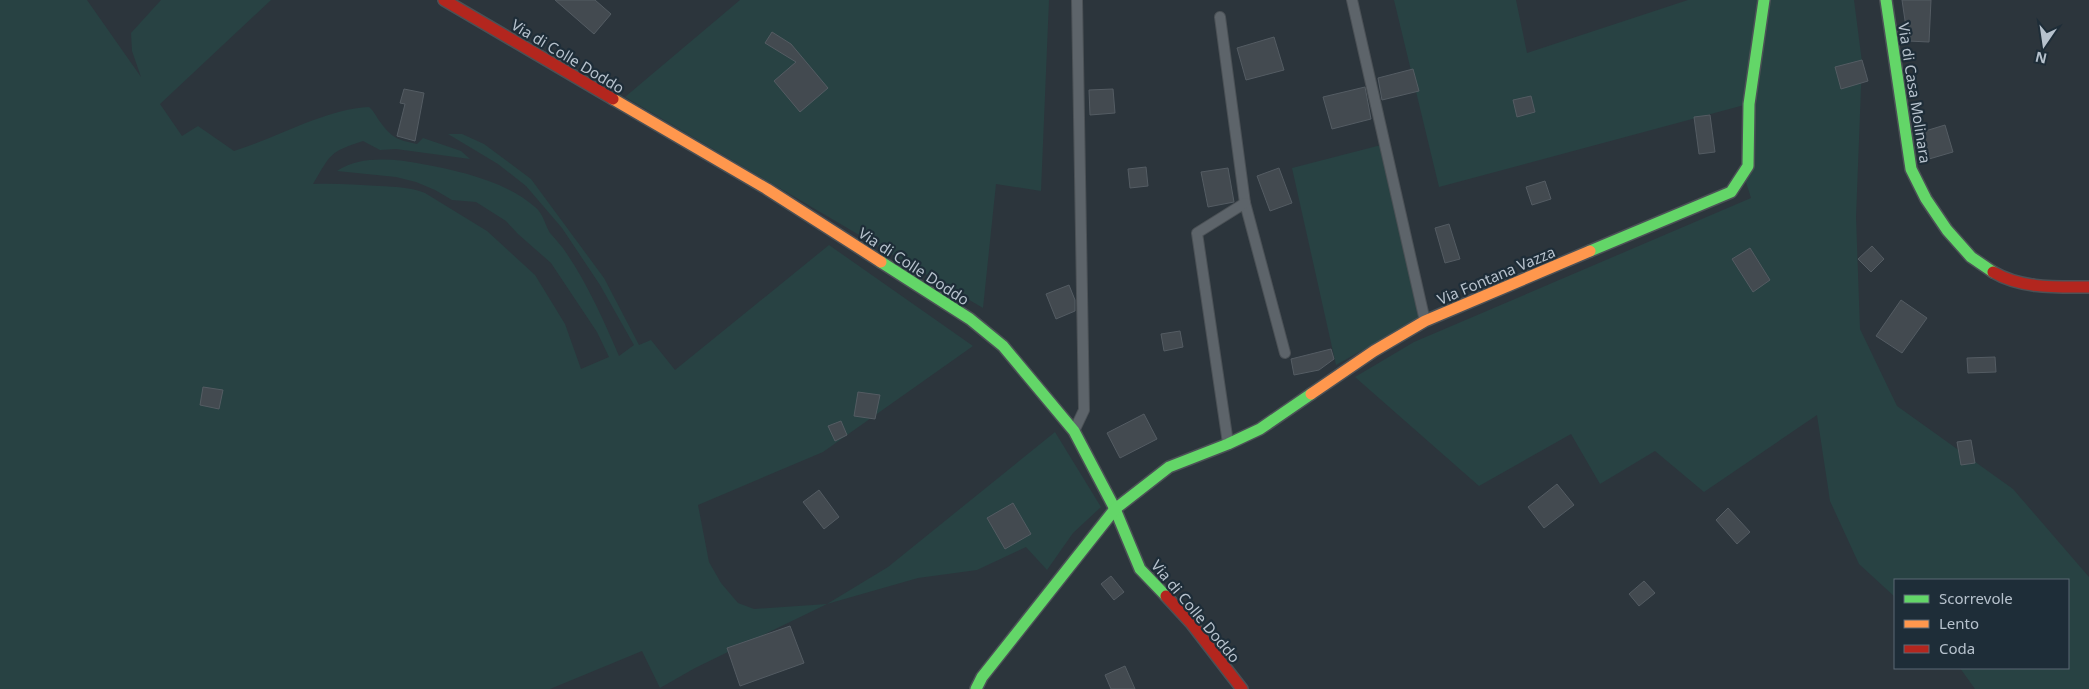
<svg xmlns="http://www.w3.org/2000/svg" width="2089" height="689" font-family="'Noto Sans',sans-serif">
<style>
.green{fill:#284243}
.building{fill:#434a50;stroke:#545c63}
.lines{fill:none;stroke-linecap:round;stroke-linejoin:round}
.lane-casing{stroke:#4b5156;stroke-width:12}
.fast-casing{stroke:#4b5156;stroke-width:14}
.slow-casing{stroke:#4b5156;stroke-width:14}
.jam-casing{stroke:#4b5156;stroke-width:14}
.lane{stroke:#5d646a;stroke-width:10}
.fast{stroke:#63d668;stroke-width:11}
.slow{stroke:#ff974d;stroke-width:11}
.jam{stroke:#b3261e;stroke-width:11}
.labels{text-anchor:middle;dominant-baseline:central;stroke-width:4.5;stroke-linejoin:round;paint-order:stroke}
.street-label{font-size:15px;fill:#b7c2cd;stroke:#1e2d38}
</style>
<rect width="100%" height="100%" fill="#2c353c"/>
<!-- green -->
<g class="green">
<path d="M0,0H87L141,77L132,51L131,33L161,0H271L160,104L182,136L198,126L234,151C277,138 325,109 369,107C375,112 376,117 381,123C392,138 398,140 417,144L423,138L461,151L470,159L396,149L380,150L363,141C329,152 331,154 313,184C336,183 357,185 379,186C396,187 410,187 425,193L487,231L535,275L565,324L581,369L609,357L597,332L551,263L518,234L506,221L476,202L452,200L435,190L416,182L396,177L337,171C361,155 395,159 422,164C460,171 505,181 535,207C543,213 545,225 550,233C556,240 562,246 567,254C588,285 604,321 619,356L634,345L600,285L562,228L526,186L498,164L448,134H462L484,144L531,179L604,278L639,345L651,340L675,370L829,245L973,346L823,452L698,505L709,562L721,583L738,603L754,609L827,604L888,567L1055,432L1101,507L1073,533L1047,570L1026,547L977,570L918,578L827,604L695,668L660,688L642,651L550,689H0Z"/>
<path d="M740,0H1049L1041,191L996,184L983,308L625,97Z"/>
<path d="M1394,0H1516L1527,53L1688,0H1854L1862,62L1856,217L1860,329L1897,406L2013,489L2089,577V689H1975L1960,668H2068V580H1895V597L1859,564L1830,501L1817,415L1704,492L1655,451L1600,484L1571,434L1479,486L1355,377L1414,342L1751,198L1745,179L1748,104L1439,187Z"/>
<path d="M1385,144L1424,316L1336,365L1292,168Z"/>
</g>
<!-- building -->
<g class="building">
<path d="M555,0H595L611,14L594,34Z"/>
<path d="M1902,0H1931L1929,42L1908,41Z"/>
<path d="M772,32L791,44L828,88L800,112L774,81L796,62L765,43Z"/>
<path d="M1274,37L1284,70L1246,80L1237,48Z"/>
<path d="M1862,60L1868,81L1841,89L1835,67Z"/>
<path d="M1413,69L1419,91L1382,100L1378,78Z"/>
<path d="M1365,87L1371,119L1332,129L1323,97Z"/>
<path d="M404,89L424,93L415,141L397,136L405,104L400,103Z"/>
<path d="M1113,89L1115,113L1090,115L1089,90Z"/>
<path d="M1531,96L1535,112L1517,117L1513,100Z"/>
<path d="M1710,115L1715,152L1699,154L1694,117Z"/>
<path d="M1945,125L1953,152L1929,159L1922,132Z"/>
<path d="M1146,167L1148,186L1130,188L1128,169Z"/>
<path d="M1228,168L1234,202L1208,207L1201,172Z"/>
<path d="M1279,168L1292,203L1270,211L1257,176Z"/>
<path d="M1545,181L1551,199L1532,205L1526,187Z"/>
<path d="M1449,224L1460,259L1445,263L1435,228Z"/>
<path d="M1872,246L1884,259L1871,272L1858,259Z"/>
<path d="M1750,248L1770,280L1753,292L1732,259Z"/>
<path d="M1069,285L1075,300V311L1056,319L1046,294Z"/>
<path d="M1901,300L1927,318L1902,353L1876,336Z"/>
<path d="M1180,331L1183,347L1164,351L1161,334Z"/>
<path d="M1331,349L1334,359L1319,370L1294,375L1291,359Z"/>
<path d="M1995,357L1996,372L1968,373L1967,358Z"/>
<path d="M203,387L223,390L219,409L200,405Z"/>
<path d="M858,392L880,395L875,419L854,416Z"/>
<path d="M1144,414L1157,439L1120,458L1107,433Z"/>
<path d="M841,421L847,435L835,441L828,426Z"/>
<path d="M1971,440L1975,463L1961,465L1957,442Z"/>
<path d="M1557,484L1574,505L1544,528L1528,507Z"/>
<path d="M819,490L839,517L824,529L803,502Z"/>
<path d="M1013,503L1031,534L1005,549L987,518Z"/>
<path d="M1728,508L1750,532L1737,544L1716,520Z"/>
<path d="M1111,576L1124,592L1114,600L1101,584Z"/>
<path d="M1644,581L1655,593L1639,606L1629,594Z"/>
<path d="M790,626L804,663L740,686L727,648Z"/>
<path d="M1125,666L1135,689H1111L1105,675Z"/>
</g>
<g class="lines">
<!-- lane casing -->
<g class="lane-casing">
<g id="lane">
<path d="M1352,0L1425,321"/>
<path d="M1220,17L1245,203L1285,353"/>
<path d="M1075,429L1084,410L1077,0"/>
<path d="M1228,443L1197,233L1245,203"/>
</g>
</g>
<!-- fast casing -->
<g class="fast-casing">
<g id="fast">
<path d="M1886,0L1911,169L1926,199L1947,230L1971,257L1993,272"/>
<path d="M1590,251L1731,192L1748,166L1749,104L1764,0"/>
<path d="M881,262L970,319L1003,346L1074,431L1115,509L1140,569L1166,596"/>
<path d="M976,689L982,677L1115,509L1169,467L1228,444L1260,429L1311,394"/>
</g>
</g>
<!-- slow casing -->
<g class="slow-casing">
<g id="slow">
<path d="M613,99L767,189L881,262"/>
<path d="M1311,394L1374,351L1425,321L1590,251"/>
</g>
</g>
<!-- jam casing -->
<g class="jam-casing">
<g id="jam">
<path d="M444,0L613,99"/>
<path d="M1993,272C2022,289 2057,287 2089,287"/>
<path d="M1166,596L1191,623L1242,689"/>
</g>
</g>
<!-- lane -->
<use href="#lane" class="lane"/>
<!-- fast -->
<use href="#fast" class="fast"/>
<!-- slow -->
<use href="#slow" class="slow"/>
<!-- jam -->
<use href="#jam" class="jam"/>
</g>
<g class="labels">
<!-- street labels -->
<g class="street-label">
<text transform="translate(568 56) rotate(31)">Via di Colle Doddo</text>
<text transform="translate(1915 93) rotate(81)">Via di Casa Molinara</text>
<text transform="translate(914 266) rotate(33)">Via di Colle Doddo</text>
<text transform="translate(1496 275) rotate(-23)">Via Fontana Vazza</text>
<text transform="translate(1196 611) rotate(50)">Via di Colle Doddo</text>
</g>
</g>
<!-- legend -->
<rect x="1894" y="579" width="175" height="90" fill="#1e2d38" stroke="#5b6974"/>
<rect x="1904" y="595" width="25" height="8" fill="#63d668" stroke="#5b6974"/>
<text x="1939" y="604" font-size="15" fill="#b7c2cd">Scorrevole</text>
<rect x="1904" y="620" width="25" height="8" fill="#ff974d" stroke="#5b6974"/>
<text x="1939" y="629" font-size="15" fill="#b7c2cd">Lento</text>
<rect x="1904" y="645" width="25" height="8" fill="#b3261e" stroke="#5b6974"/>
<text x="1939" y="654" font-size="15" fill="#b7c2cd">Coda</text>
<!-- north arrow -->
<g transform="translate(2044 45) rotate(193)" stroke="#1e2d38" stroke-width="4" paint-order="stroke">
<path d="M0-4L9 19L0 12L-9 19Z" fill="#b7c2cd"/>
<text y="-8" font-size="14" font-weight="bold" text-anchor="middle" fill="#b7c2cd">N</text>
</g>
</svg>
